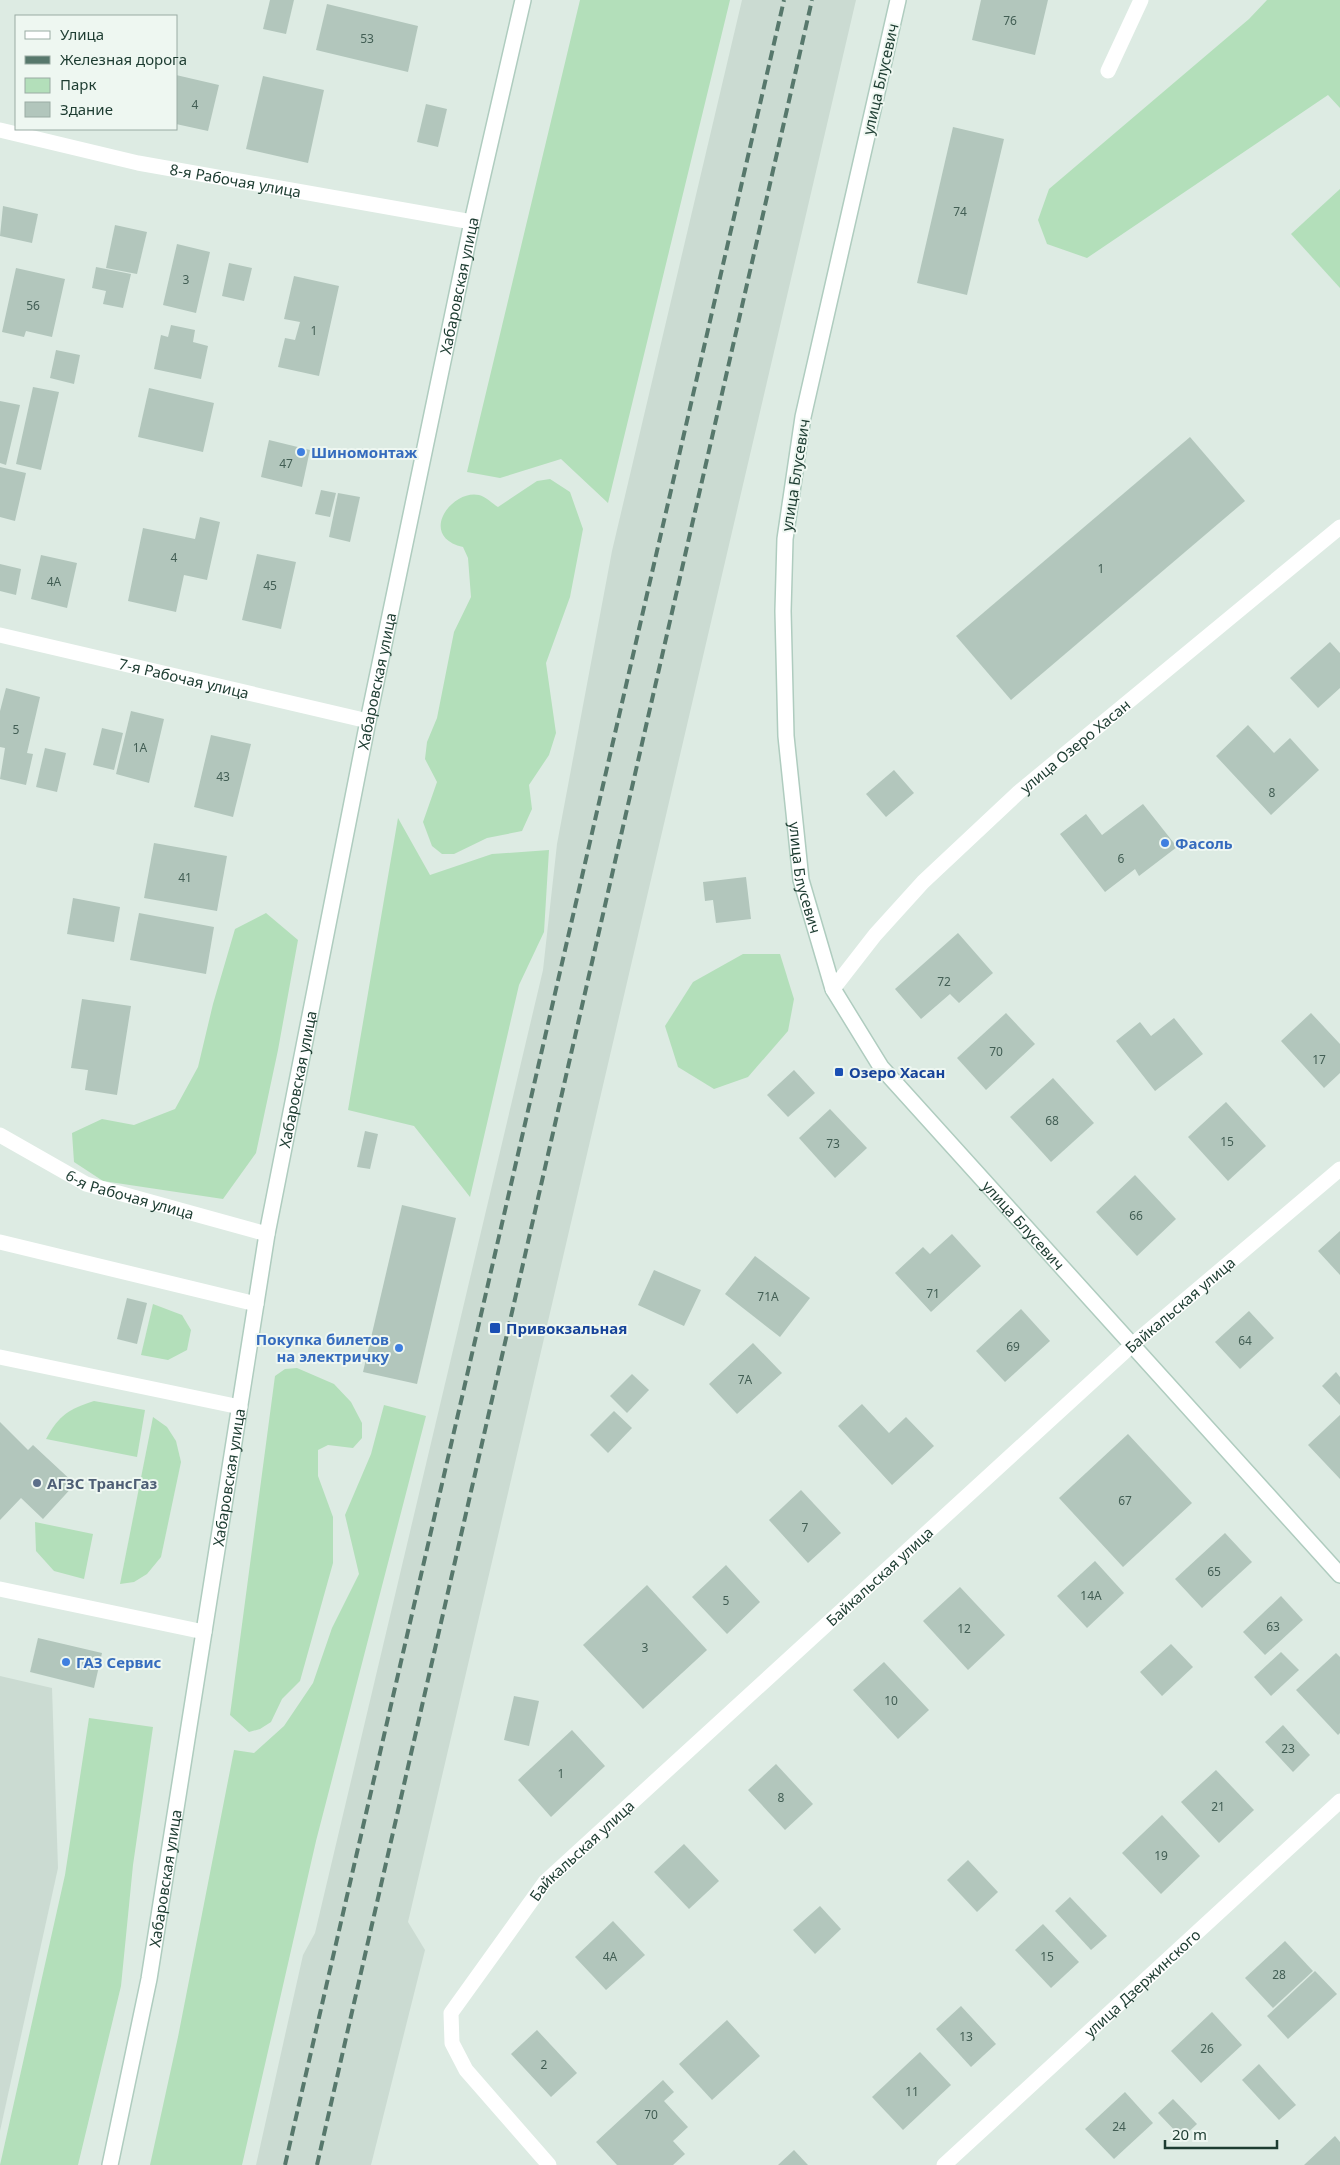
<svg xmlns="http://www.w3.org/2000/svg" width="1340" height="2165" font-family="'Noto Sans',sans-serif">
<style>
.built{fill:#cbdbd2}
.green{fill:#b3dfba}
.building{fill:#b2c6bc}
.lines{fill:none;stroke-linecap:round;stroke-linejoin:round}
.secondary-casing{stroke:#afccbf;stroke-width:18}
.lane{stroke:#fff;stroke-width:15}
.street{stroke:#fff;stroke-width:15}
.secondary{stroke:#fff;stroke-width:15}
.rail{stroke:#57786c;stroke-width:4;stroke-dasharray:10 5;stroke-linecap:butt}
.shop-dot{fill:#3f7fe0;stroke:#eef7f1;stroke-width:2}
.transit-dot{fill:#1a4fb4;stroke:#eef7f1;stroke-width:2}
.service-dot{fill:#5c6f8a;stroke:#eef7f1;stroke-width:2}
.labels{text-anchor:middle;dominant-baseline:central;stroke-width:4;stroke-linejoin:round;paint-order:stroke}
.number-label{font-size:12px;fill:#425e54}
.street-label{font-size:15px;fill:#1d3c31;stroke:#eef7f1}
.shop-label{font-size:15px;font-weight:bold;fill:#366cbe;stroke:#eef7f1;text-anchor:start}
.transit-label{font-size:15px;font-weight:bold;fill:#164399;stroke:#eef7f1;text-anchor:start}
.service-label{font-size:15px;font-weight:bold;fill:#4e5e75;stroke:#eef7f1;text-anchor:start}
</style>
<rect width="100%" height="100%" fill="#ddebe3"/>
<!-- built -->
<g class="built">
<path d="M742,0H856L408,1922L425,1950L371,2165H256L303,1955L315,1933L543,970L557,844L612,551Z"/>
<path d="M0,1676L52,1688L58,1868L0,2131Z"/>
</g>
<!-- green -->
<g class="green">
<path d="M580,0H730L608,503L561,459L500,478L467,472Z"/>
<path d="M1267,0H1340V108L1328,95L1087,258L1047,244L1038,220L1049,189L1249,19Z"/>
<path d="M1340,189V288L1291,234Z"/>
<path d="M550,479L570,492L583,529L570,597L546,663L556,733L549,755L529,785L532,809L522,831L487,838L454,854H442L432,846L423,822L437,782L425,759L427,742L437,718L454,632L471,597L468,558L463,547C417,536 452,489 479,495C485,496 493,504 498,507L537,481Z"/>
<path d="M398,818L430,875L492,854L549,850L544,932L519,985L470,1197L414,1126L348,1110Z"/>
<path d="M266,913L298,940L278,1050L256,1153L223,1199L103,1181L74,1162L72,1133L102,1119L134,1125L175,1109L198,1067L213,1004L235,929Z"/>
<path d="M743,954H780L794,999L788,1031L748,1077L714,1089L678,1067L665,1026L693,982Z"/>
<path d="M153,1304L182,1315L191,1330L187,1350L168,1360L141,1355Z"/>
<path d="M297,1368L334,1384L351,1402L362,1423V1438L353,1448L328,1445L318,1450V1476L333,1517V1563L300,1681L282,1699L271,1722L260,1729L249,1732L230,1715L275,1376L285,1369Z"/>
<path d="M94,1401L145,1410L137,1457L46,1439C59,1415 69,1409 94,1401Z"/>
<path d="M384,1405L426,1416L316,1841L242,2165H150L178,2037L234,1750L254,1753L284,1726L313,1683L332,1628L359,1574L345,1515L371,1454Z"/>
<path d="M153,1417L167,1427L176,1441L181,1462L161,1557L147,1574L134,1582L120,1584Z"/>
<path d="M35,1522L93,1534L84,1579L54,1571L36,1551Z"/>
<path d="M89,1718L153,1727L133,1865L121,1986L78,2165H0L65,1875Z"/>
</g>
<!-- building -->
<g class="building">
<path d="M270,0H294L286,34L263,29Z"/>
<path d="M981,0H1048L1035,55L972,40Z"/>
<path d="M327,4L418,26L408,72L316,50Z"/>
<path d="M176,75L219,85L208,131L176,124Z"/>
<path d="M263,76L324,90L308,163L246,149Z"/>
<path d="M426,104L447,109L438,147L417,142Z"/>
<path d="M953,127L1004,139L967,295L917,283Z"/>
<path d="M3,206L38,214L32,243L0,236Z"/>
<path d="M115,225L147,232L137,274L106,268Z"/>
<path d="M177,244L210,252L196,313L163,305Z"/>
<path d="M229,263L252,268L244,301L222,296Z"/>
<path d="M96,267L131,274L123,308L103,304L106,291L92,288Z"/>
<path d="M16,268L65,279L52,337L26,331L24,337L2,332Z"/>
<path d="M294,276L339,286L319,376L278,367L285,338L295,340L300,322L284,319Z"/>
<path d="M171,325L195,330L193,342L208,346L201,379L154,369L161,335L168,337Z"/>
<path d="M56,350L80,355L74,384L50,378Z"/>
<path d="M33,387L59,392L41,470L16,464Z"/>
<path d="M149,388L214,403L203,452L138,437Z"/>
<path d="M0,401L20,405L6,465L0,463Z"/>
<path d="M1190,437L1245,501L1011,700L956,636Z"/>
<path d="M269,440L310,450L302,487L261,477Z"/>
<path d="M0,467L26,473L15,521L0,517Z"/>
<path d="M321,490L336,493L330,517L315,514Z"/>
<path d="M338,493L360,497L350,542L329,537Z"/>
<path d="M200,517L220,522L207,580L184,575L176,612L128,601L143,528L195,539Z"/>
<path d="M257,554L296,562L281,629L242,620Z"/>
<path d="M41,555L77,563L67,608L31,599Z"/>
<path d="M0,564L21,569L16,595L0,591Z"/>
<path d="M1330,642L1340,653V688L1318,708L1290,678Z"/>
<path d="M6,688L40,697L27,753L33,754L26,785L0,779L5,748L0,747V711Z"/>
<path d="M131,711L164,719L149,783L116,774Z"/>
<path d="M1248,725L1274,753L1290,738L1319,770L1271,815L1216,756Z"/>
<path d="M102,728L123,733L114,770L93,765Z"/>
<path d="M211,735L251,744L233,817L194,807Z"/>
<path d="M45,748L66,753L57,792L36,787Z"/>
<path d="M894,770L914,793L886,817L866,794Z"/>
<path d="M1143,804L1177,847L1139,876L1135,869L1105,892L1060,834L1086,814L1102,835Z"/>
<path d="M154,843L227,856L217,911L144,898Z"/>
<path d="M746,877L751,919L716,923L713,900L705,901L703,882Z"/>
<path d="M73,898L120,907L114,942L67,934Z"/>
<path d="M139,913L214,927L206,974L130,960Z"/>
<path d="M958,933L993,973L959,1003L950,994L921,1019L895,989Z"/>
<path d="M82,999L131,1006L117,1095L85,1090L88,1070L71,1068Z"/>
<path d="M1006,1013L1035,1044L986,1090L957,1058Z"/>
<path d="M1311,1013L1340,1044V1073L1324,1088L1281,1041Z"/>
<path d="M1174,1018L1203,1054L1155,1091L1116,1041L1140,1022L1151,1036Z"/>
<path d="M794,1070L815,1093L788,1117L767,1095Z"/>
<path d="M1053,1078L1094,1123L1051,1162L1010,1117Z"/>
<path d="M1226,1102L1266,1146L1228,1181L1188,1137Z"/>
<path d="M830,1109L867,1148L835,1178L799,1138Z"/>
<path d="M365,1131L378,1134L370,1169L357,1167Z"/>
<path d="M1135,1175L1176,1219L1137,1256L1096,1212Z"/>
<path d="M402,1205L456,1218L417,1384L363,1372Z"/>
<path d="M1340,1231V1275L1318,1251Z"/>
<path d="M952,1234L981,1266L931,1312L895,1273L923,1247L930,1254Z"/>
<path d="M755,1256L810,1298L780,1337L725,1294Z"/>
<path d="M654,1270L701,1290L684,1326L638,1305Z"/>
<path d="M127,1298L147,1303L137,1344L117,1339Z"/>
<path d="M1021,1309L1050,1341L1005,1382L976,1351Z"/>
<path d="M1249,1311L1274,1338L1240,1369L1215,1342Z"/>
<path d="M753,1343L782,1373L737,1414L709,1384Z"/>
<path d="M1336,1372L1340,1377V1405L1322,1386Z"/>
<path d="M632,1374L649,1390L627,1413L610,1396Z"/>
<path d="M862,1404L889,1433L906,1417L934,1446L892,1485L838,1426Z"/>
<path d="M614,1411L632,1428L608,1453L590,1435Z"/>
<path d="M1340,1415V1479L1308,1445Z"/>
<path d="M0,1422L28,1450L33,1445L75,1484L43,1519L21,1498L0,1520Z"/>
<path d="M1128,1434L1192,1503L1123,1567L1059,1498Z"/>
<path d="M801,1490L841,1533L808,1563L769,1520Z"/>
<path d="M1225,1533L1252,1562L1202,1608L1175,1579Z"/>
<path d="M1095,1561L1124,1593L1087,1628L1057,1596Z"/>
<path d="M726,1565L760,1602L727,1634L692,1597Z"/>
<path d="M647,1585L707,1650L643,1709L583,1645Z"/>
<path d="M960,1587L1005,1635L968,1670L923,1621Z"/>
<path d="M1281,1596L1303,1620L1265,1655L1243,1632Z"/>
<path d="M38,1638L102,1653L94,1688L30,1672Z"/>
<path d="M1171,1644L1193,1667L1162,1696L1140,1672Z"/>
<path d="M1281,1652L1299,1670L1271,1696L1254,1677Z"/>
<path d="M1336,1653L1340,1657V1733L1338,1735L1296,1690Z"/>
<path d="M884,1662L929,1710L898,1739L853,1690Z"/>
<path d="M514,1696L539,1701L529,1746L504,1740Z"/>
<path d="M1283,1725L1310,1755L1293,1772L1265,1742Z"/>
<path d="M572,1730L605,1766L551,1817L518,1780Z"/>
<path d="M776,1764L813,1804L785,1830L748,1790Z"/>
<path d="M1216,1770L1254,1810L1219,1843L1181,1802Z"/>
<path d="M1162,1815L1200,1856L1161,1894L1122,1853Z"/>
<path d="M684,1844L719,1881L689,1909L654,1872Z"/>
<path d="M968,1860L998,1892L977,1912L947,1880Z"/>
<path d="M1070,1897L1107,1936L1091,1950L1055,1911Z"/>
<path d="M820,1906L841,1929L815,1954L793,1930Z"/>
<path d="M613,1921L645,1955L606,1990L575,1957Z"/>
<path d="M1043,1924L1079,1962L1051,1988L1015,1950Z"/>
<path d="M1285,1941L1313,1971L1273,2008L1245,1978Z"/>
<path d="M1315,1971L1337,1994L1288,2039L1267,2016Z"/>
<path d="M961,2006L996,2044L971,2067L936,2029Z"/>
<path d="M1212,2012L1242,2045L1201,2083L1171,2051Z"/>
<path d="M727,2020L760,2056L712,2100L679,2064Z"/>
<path d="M537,2030L577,2073L551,2097L511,2054Z"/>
<path d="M920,2052L951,2085L903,2130L872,2097Z"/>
<path d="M1259,2064L1296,2105L1279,2120L1242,2080Z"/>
<path d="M663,2080L674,2092L664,2101L688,2127L673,2141L685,2154L673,2165H617L596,2142Z"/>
<path d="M1125,2092L1153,2123L1114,2159L1085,2129Z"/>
<path d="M1173,2099L1197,2124L1182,2138L1158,2113Z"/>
<path d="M1335,2136L1340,2142V2165H1304Z"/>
<path d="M794,2150L808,2165H778Z"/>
</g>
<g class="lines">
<!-- secondary casing -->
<g class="secondary-casing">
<g id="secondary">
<path id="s7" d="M898,0L803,417L785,539L783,611L786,736L801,880L833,989L881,1067L1340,1575"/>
<path id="s8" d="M110,2165L149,1979L267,1234L368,721L472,222L523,0"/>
</g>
</g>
<!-- lane -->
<g class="lane">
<path d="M0,1242L256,1304"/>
<path d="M0,1357L240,1407"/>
<path d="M0,1589L204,1632"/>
</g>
<!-- street -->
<g class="street">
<path d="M1108,71L1141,0"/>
<path id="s1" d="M0,130L138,163L472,222"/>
<path id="s2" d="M0,635L368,721"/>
<path id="s3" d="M833,989L875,935L923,882L1019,792L1340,527"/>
<path id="s4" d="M0,1135L86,1184L267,1234"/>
<path id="s5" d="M549,2165L466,2070L452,2043L451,2013L545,1882L1132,1345L1340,1169"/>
<path id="s6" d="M944,2165L1340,1801"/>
</g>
<!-- secondary -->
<use href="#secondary" class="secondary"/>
<!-- rail -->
<g class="rail">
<path d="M285,2165L784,0"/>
<path d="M317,2165L812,0"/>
</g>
</g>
<!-- markers -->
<g class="shop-dot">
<circle cx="301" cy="452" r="5"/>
<circle cx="1165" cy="843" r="5"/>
<circle cx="399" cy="1348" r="5"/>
<circle cx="66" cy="1662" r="5"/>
</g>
<g class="transit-dot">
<rect x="834" y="1067" width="10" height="10" rx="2.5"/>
<rect x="489" y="1322" width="12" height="12" rx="2.5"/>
</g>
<circle class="service-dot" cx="37" cy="1483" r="5"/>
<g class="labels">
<!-- number labels -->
<g class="number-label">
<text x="1010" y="20">76</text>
<text x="367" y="38">53</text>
<text x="195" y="104">4</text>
<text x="960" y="211">74</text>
<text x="186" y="279">3</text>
<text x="33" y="305">56</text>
<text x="314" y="330">1</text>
<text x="286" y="463">47</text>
<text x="174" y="557">4</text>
<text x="1101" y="568">1</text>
<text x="54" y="581">4А</text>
<text x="270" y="585">45</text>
<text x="16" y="729">5</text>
<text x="140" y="747">1А</text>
<text x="223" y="776">43</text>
<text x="1272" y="792">8</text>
<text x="1121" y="858">6</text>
<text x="185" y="877">41</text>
<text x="944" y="981">72</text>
<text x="996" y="1051">70</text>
<text x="1319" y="1059">17</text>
<text x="1052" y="1120">68</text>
<text x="1227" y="1141">15</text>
<text x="833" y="1143">73</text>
<text x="1136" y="1215">66</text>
<text x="933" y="1293">71</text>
<text x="768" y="1296">71А</text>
<text x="1245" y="1340">64</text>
<text x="1013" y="1346">69</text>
<text x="745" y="1379">7А</text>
<text x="1125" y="1500">67</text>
<text x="805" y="1527">7</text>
<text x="1214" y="1571">65</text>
<text x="1091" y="1595">14А</text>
<text x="726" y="1600">5</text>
<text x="1273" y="1626">63</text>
<text x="964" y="1628">12</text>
<text x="645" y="1647">3</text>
<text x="891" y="1700">10</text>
<text x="1288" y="1748">23</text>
<text x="561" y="1773">1</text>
<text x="781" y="1797">8</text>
<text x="1218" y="1806">21</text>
<text x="1161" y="1855">19</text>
<text x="610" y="1956">4А</text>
<text x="1047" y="1956">15</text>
<text x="1279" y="1974">28</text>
<text x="966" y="2036">13</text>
<text x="1207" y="2048">26</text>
<text x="544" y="2064">2</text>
<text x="912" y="2091">11</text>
<text x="651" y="2114">70</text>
<text x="1119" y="2126">24</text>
</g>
<!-- street labels -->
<g class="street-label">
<text transform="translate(880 79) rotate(-77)">улица Блусевич</text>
<text stroke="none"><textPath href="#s1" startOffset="241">8-я Рабочая улица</textPath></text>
<text stroke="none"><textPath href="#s8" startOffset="1912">Хабаровская улица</textPath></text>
<text transform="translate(795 475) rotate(-81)">улица Блусевич</text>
<text stroke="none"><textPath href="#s2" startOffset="189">7-я Рабочая улица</textPath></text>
<text stroke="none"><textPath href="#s8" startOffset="1508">Хабаровская улица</textPath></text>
<text stroke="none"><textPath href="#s3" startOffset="344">улица Озеро Хасан</textPath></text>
<text stroke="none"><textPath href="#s7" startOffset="891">улица Блусевич</textPath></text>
<text stroke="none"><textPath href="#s8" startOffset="1102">Хабаровская улица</textPath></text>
<text stroke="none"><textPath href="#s4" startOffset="144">6-я Рабочая улица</textPath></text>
<text stroke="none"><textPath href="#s7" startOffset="1311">улица Блусевич</textPath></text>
<text stroke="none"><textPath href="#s5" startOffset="1206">Байкальская улица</textPath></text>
<text stroke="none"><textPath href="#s8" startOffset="698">Хабаровская улица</textPath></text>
<text stroke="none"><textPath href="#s5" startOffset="801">Байкальская улица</textPath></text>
<text stroke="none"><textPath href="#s5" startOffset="396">Байкальская улица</textPath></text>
<text stroke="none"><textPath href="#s8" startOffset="292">Хабаровская улица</textPath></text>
<text stroke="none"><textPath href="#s6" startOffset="269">улица Дзержинского</textPath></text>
</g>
<!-- shop labels -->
<g class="shop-label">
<text x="311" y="452">Шиномонтаж</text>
<text x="1175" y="843">Фасоль</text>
<text x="389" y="1339" text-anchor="end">Покупка билетов<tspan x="389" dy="17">на электричку</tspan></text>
<text x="76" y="1662">ГАЗ Сервис</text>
</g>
<!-- transit labels -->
<g class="transit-label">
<text x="849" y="1072">Озеро Хасан</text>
<text x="506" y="1328">Привокзальная</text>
</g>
<!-- service labels -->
<g class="service-label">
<text x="47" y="1483">АГЗС ТрансГаз</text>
</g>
</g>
<!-- legend -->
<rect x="15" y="15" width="162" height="115" fill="#eef7f1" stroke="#9aaca4"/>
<rect x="25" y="31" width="25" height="8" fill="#ffffff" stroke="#9aaca4"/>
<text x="60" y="40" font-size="15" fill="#1d3c31">Улица</text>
<rect x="25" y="56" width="25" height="8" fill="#57786c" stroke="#9aaca4"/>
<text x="60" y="65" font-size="15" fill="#1d3c31">Железная дорога</text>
<rect x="25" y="78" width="25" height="15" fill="#b3dfba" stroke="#9aaca4"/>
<text x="60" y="90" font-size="15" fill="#1d3c31">Парк</text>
<rect x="25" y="102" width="25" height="15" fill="#b2c6bc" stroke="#9aaca4"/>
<text x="60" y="115" font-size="15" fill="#1d3c31">Здание</text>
<!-- scale -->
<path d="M1165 2140v8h112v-8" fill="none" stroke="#1d3c31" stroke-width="2.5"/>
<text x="1172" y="2140" font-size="15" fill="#1d3c31" stroke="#eef7f1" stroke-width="4" paint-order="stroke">20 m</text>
</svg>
